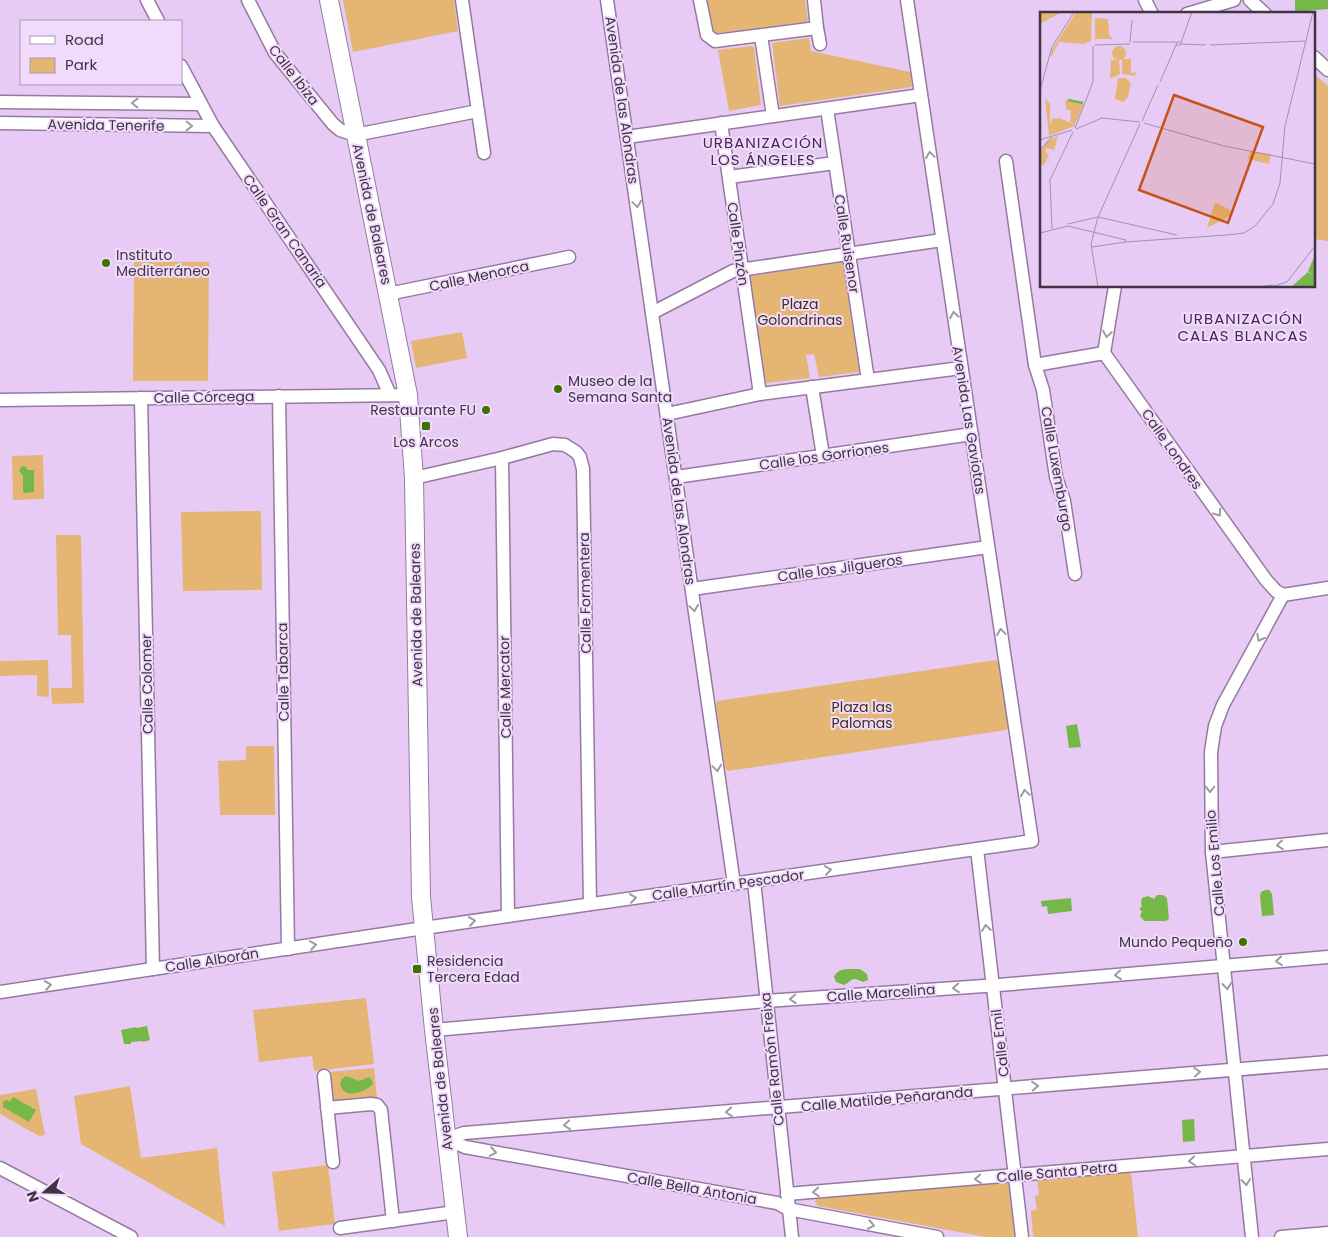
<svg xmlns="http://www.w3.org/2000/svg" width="1328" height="1237" font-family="Poppins,sans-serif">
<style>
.green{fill:#e5b573}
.water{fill:#76b848}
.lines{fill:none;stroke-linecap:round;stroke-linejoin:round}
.street-casing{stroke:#947aa1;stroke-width:15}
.secondary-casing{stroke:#947aa1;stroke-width:20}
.street{stroke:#fff;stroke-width:12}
.secondary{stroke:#fff;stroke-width:18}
.oneway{stroke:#9f9aa2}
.poi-dot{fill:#3b7200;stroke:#f1dbfc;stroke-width:2}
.labels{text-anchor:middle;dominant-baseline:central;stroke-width:4;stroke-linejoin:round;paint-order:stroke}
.street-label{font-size:14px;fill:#3f3444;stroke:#f1dbfc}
.poi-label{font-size:14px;fill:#3f3444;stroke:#f1dbfc;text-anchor:start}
.park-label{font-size:14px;fill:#3d2f1b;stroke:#f1dbfc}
.neighbourhood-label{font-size:15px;letter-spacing:1px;fill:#422b4c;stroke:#f1dbfc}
.inset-river{fill:none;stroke:#76b848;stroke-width:2.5}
.inset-road{fill:none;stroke:#a48fae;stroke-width:1}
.view{fill:#c65217;fill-opacity:0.15;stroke:#c65217;stroke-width:2.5}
.inset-edge{fill:none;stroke:#3f3444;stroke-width:2.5}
</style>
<rect width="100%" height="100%" fill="#e7cbf5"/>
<!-- green -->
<g class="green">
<path d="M343,0H454L458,31L353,52Z"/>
<path d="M707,0H805L808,20L806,22L716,33L714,31Z"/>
<path d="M809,38L811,51L910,72L912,87L780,106L772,43Z"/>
<path d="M752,46L754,48L761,105L729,111L718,50Z"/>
<path d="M1314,74L1328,86V241L1314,239Z"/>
<path d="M134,262H209L208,381H133Z"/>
<path d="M843,262L859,372L819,377L814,354L806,355L810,378L766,383L750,276Z"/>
<path d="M462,332L467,358L416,368L411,341Z"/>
<path d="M43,455L44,499L13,500L12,456Z"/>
<path d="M261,511L262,590L183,591L181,512Z"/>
<path d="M56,535H81L84,703L52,704L51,688H72L71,635H58Z"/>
<path d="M48,660L49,697L37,696V675L0,676V661Z"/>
<path d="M996,660L999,663L1008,727L1007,730L728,771L725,768L716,704L717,701Z"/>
<path d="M246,746H274L275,815H220L218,761L246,760Z"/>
<path d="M366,998L374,1064L314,1071L312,1056L259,1062L253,1010Z"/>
<path d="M374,1068L377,1098L333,1102L329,1072Z"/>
<path d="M130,1086L141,1158L217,1148L225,1226L81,1144L74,1096Z"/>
<path d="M36,1089L45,1135L39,1136L0,1114V1095Z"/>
<path d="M328,1165L335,1224L279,1231L272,1172Z"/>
<path d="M1131,1172L1138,1237H1033L1031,1211L1037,1210L1035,1196L1039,1195L1037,1179Z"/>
<path d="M1008,1181L1015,1237H986L818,1206L815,1202L816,1199L819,1197Z"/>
</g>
<!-- water -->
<g class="water">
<path d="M1295,0H1328V9L1295,12Z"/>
<path d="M22,466L26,467L28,470H34V492L23,493V476L19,471Z"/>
<path d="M1077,724L1081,747L1069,748L1066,726Z"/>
<path d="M1265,890H1269L1272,894L1274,915L1262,916L1260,896L1261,892Z"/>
<path d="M1157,895H1163L1167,898L1169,919L1166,921H1144L1140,916L1142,911L1140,910V907H1142L1141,903L1142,898L1148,896L1154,899Z"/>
<path d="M1071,898L1072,911L1048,914L1047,906L1042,907L1041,901Z"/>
<path d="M855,969H860L867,974L868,980L863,982C851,976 854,980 844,985L836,982L834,977C838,968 846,969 855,969Z"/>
<path d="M147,1026L150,1040L143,1042L142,1041L131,1042V1044H124L121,1030L136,1027L137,1028Z"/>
<path d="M346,1076L359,1081L369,1077L372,1080L373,1084C364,1093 344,1100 340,1084L342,1079Z"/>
<path d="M13,1097L36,1110L29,1122L3,1107V1102L7,1100L10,1102Z"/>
<path d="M1194,1119L1195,1141L1183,1142L1182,1120Z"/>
</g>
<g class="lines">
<!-- street casing -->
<g class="street-casing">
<g id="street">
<path d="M147,0L158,21"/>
<path d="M248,0L275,53L333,124L340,130L355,135L478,111"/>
<path d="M462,0L484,153"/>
<path d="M607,0L734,884"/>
<path d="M700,0L707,35L715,41L817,28L814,0"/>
<path d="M1145,0L1152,14"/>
<path d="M1250,0L1265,14"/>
<path d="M1187,14L1234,0"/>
<path d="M817,28L820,44"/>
<path d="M761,36L773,116"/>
<path d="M1314,57L1328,70"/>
<path d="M181,66L213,126L379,370L390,395"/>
<path d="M0,102L201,104"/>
<path d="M827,109L868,380"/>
<path d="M0,123L213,126"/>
<path d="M721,123L760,394"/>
<path d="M627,137L921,95"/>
<path d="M1006,161L1035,365L1043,390L1056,477L1064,501L1075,574"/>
<path d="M729,177L835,163"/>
<path d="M1115,286L1104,353L1266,580L1276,591L1283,595"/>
<path d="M388,294L569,257"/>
<path d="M652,313L733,271L942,240"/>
<path d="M1035,365L1104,353"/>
<path d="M812,387L823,456"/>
<path d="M279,396L288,949"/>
<path d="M141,398L153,969"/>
<path d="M0,400L408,395"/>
<path d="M667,414L760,394L961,368"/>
<path d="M502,458L508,916"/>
<path d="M676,477L972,434"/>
<path d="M414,478L502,458L553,444L565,445L576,452L580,457L583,469L590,904"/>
<path d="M692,589L988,547"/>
<path d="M1283,595L1328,588"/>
<path d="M977,849L1022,1237"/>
<path d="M1212,852L1328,840"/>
<path d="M754,881L792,1237"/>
<path d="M0,992L424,928L1032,841L907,0"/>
<path d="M434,1030L766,1001L999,985L1328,957"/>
<path d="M324,1076L333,1162"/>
<path d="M327,1108L371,1104L377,1105L381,1110L393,1221"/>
<path d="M446,1139L464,1133L1328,1062"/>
<path d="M446,1139L465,1147L777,1203L788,1209L937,1237"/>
<path d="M0,1168L131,1237"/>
<path d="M787,1194L1328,1149"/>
<path d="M340,1228L455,1212"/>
<path d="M1252,1237L1212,852L1211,752L1215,726L1223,705L1283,595"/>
<path d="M1281,1237L1328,1233"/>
</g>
</g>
<!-- secondary casing -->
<g class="secondary-casing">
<path id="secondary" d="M329,0L408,395L414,478L421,897L434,1030L458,1237"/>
</g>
<!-- street -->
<use href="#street" class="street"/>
<!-- secondary -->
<use href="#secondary" class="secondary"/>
</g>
<!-- one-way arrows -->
<defs><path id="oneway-chevron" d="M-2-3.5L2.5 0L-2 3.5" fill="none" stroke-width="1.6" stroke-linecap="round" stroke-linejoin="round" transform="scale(1.25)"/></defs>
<g class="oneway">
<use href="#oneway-chevron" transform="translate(135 103) rotate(-179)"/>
<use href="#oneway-chevron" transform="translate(189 126) rotate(1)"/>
<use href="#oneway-chevron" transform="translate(930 155) rotate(-98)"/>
<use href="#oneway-chevron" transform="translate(637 204) rotate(82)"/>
<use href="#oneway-chevron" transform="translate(954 315) rotate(-99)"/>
<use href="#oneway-chevron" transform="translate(1107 334) rotate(99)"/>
<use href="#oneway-chevron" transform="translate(1218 513) rotate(55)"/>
<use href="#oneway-chevron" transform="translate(694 608) rotate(82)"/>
<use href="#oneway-chevron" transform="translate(1001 632) rotate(-98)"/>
<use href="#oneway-chevron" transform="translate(1260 638) rotate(118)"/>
<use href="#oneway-chevron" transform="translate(717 768) rotate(82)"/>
<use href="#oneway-chevron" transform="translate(1210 789) rotate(90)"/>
<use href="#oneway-chevron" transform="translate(1025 793) rotate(-98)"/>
<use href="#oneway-chevron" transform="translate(1280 845) rotate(174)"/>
<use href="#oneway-chevron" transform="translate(828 870) rotate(-8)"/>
<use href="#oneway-chevron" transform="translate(633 898) rotate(-8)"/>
<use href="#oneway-chevron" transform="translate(472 921) rotate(-8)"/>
<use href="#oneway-chevron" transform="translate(986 928) rotate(-97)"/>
<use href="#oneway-chevron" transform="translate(313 945) rotate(-9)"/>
<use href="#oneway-chevron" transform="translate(1279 961) rotate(175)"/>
<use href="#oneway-chevron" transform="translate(1118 975) rotate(175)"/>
<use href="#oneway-chevron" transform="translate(48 985) rotate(-9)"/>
<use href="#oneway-chevron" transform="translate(1227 986) rotate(84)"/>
<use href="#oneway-chevron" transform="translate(956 988) rotate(176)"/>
<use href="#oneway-chevron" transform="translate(793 999) rotate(176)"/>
<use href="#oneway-chevron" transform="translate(1197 1072) rotate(-5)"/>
<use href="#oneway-chevron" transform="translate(1035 1086) rotate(-5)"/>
<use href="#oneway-chevron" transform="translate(729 1112) rotate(175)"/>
<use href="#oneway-chevron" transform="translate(567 1125) rotate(175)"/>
<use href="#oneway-chevron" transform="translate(493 1152) rotate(10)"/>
<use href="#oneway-chevron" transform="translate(1192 1161) rotate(175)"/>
<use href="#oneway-chevron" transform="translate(978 1179) rotate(175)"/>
<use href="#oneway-chevron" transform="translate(1246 1182) rotate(84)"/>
<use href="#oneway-chevron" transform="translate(816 1192) rotate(176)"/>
<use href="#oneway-chevron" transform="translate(871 1225) rotate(11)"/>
</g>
<!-- markers -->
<g class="poi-dot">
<circle cx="106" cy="263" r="5"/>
<circle cx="558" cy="389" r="5"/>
<circle cx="486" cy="410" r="5"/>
<rect x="421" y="421" width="10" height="10" rx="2.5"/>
<circle cx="1243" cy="942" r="5"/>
<rect x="412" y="964" width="10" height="10" rx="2.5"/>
</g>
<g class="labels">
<!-- street labels -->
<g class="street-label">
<text transform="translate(294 75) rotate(52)">Calle Ibiza</text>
<text transform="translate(622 100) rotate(82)">Avenida de las Alondras</text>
<text transform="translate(106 125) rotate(1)">Avenida Tenerife</text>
<text transform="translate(372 214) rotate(78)">Avenida de Baleares</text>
<text transform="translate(285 231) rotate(55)">Calle Gran Canaria</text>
<text transform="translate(738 244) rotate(82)">Calle Pinzón</text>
<text transform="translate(847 244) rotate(81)">Calle Ruisenor</text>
<text transform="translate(479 276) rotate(-12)">Calle Menorca</text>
<text transform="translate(204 397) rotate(-1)">Calle Córcega</text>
<text transform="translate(969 420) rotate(81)">Avenida Las Gaviotas</text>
<text transform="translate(1172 449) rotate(55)">Calle Londres</text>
<text transform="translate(824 456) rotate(-8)">Calle los Gorriones</text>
<text transform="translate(1057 469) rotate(80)">Calle Luxemburgo</text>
<text transform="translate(679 501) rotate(82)">Avenida de las Alondras</text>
<text transform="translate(840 568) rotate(-8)">Calle los Jilgueros</text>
<text transform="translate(585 593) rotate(-91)">Calle Formentera</text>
<text transform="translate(416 615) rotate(-91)">Avenida de Baleares</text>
<text transform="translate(283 672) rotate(-91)">Calle Tabarca</text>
<text transform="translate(147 684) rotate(-91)">Calle Colomer</text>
<text transform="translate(505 687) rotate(-91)">Calle Mercator</text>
<text transform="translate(1215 863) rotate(-95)">Calle Los Emilio</text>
<text transform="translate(728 885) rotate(-8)">Calle Martín Pescador</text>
<text transform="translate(212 960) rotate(-9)">Calle Alborán</text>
<text transform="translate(881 993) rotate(-4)">Calle Marcelina</text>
<text transform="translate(1000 1043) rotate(-97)">Calle Emil</text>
<text transform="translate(772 1059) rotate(-96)">Calle Ramón Freixa</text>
<text transform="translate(440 1079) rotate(-96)">Avenida de Baleares</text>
<text transform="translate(887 1099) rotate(-5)">Calle Matilde Peñaranda</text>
<text transform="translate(1057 1172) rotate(-5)">Calle Santa Petra</text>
<text transform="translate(692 1188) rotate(10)">Calle Bella Antonia</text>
</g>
<!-- poi labels -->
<g class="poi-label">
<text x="116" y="255">Instituto<tspan x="116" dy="16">Mediterráneo</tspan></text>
<text x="568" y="381">Museo de la<tspan x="568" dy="16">Semana Santa</tspan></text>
<text x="476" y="410" text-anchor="end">Restaurante FU</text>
<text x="426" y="442" text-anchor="middle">Los Arcos</text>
<text x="1233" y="942" text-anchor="end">Mundo Pequeño</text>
<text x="427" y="961">Residencia<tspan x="427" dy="16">Tercera Edad</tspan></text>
</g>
<!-- park labels -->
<g class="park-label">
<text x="800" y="304">Plaza<tspan x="800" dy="16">Golondrinas</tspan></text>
<text x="862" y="707">Plaza las<tspan x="862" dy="16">Palomas</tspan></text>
</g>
<!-- neighbourhood labels -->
<g class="neighbourhood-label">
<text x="763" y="142">URBANIZACIÓN<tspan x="763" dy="17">LOS ÁNGELES</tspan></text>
<text x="1243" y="318">URBANIZACIÓN<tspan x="1243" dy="17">CALAS BLANCAS</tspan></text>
</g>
</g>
<!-- overview -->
<g transform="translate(1040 12)">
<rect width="275" height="275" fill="#e7cbf5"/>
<path d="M0,0H19L20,1L0,12ZM36,0H52L51,29L44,32L19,30L11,45L10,41ZM55,6L68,7L69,23L73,27H55ZM72 41a7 7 0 1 1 14 0a7 7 0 1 1-14 0ZM82,47H91V61L96,60L95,64L82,62ZM71,48H79L80,62L70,67ZM78,66H86L91,71L88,85L83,90L75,87ZM5,86L10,92V112L12,107L19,106L34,112L30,109L31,99L26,97L25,88L44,92L34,114L9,124ZM18,124L14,138L7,136L5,140L9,142L4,153L0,152V140L7,129ZM210,139L231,142L229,152L208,147ZM175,190L190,198V204L167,216Z" fill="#e5b573"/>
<path d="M275,243V275H251L268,260L274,264L268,259Z" fill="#76b848"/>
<path class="inset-river" d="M28,88L43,91"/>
<path class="inset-road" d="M90,30L92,8M93,30H136M140,30H137L136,33H140L152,0M141,32L166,33M55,33L90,32M170,33L265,29M120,70L136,33M0,78L12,35L34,0M0,80V132M102,109L118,73M104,111L184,134L275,152M35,116L53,70V34M36,117L62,106L100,110M0,128L32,118M0,138L12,125M58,205L51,232L58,275M58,205L100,112M28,212L58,205L137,223M12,217L10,168L33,120M0,221L28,214L86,228L85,230L187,223L204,221L215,214L233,192L240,171L245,114L273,0M52,235L85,230M218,275L233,273M231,275L247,270L275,234"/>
<path class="view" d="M134,83L223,115L188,211L99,178Z"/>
<rect width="275" height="275" class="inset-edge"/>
</g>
<!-- legend -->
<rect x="20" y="20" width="162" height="65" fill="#f1dbfc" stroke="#aa98b2"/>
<rect x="30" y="36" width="25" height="8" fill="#ffffff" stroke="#aa98b2"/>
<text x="65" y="45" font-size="15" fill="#3f3444">Road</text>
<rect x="30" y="58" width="25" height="15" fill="#e5b573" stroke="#aa98b2"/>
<text x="65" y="70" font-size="15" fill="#3f3444">Park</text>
<!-- north arrow -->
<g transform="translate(45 1192) rotate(250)" stroke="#f1dbfc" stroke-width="4" paint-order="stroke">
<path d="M0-4L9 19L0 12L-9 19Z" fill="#3f3444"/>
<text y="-8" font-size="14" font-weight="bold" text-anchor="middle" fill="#3f3444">N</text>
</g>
</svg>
